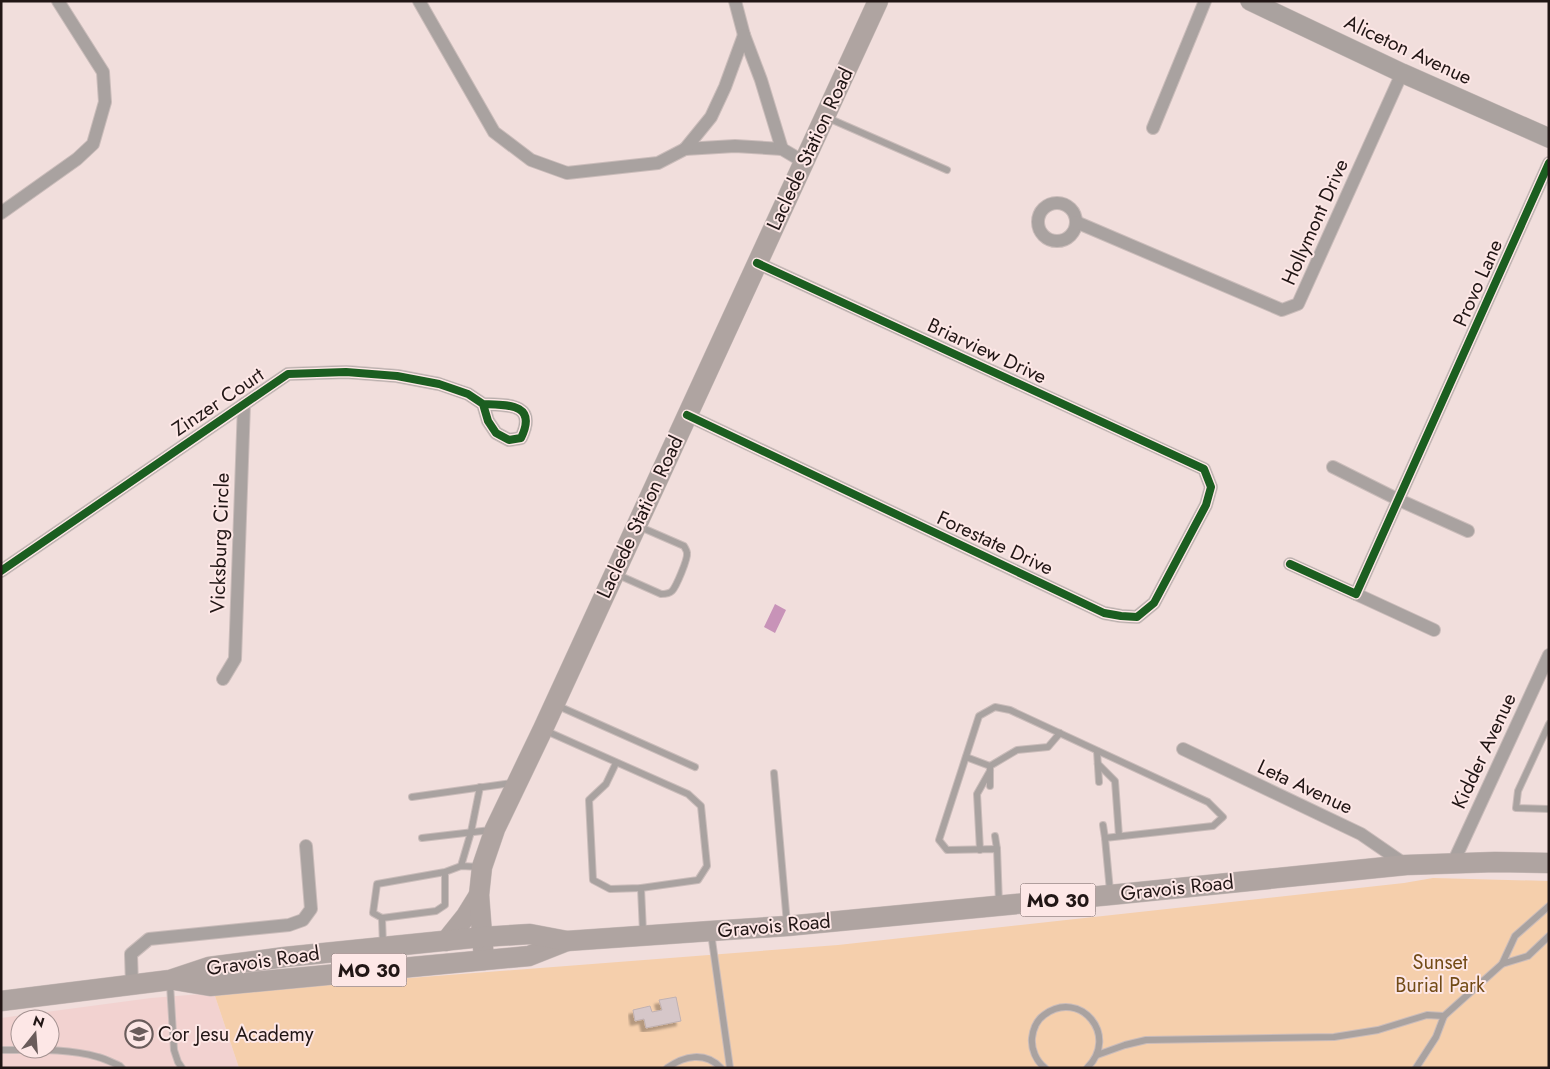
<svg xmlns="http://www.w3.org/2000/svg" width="1550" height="1069" font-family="Jost,sans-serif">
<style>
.built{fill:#f2d2d0;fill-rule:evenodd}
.green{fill:#f5cfac}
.water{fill:#c893b8}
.building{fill:#d6c7c9;stroke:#c0b1b2;filter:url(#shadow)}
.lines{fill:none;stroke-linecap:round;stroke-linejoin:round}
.lane-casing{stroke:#cabcba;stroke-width:8}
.street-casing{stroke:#cabcba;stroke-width:14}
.secondary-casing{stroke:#cabcba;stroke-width:20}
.primary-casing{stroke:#cabcba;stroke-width:21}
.lane{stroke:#a9a2a0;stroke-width:6}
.street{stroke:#a9a2a0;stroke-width:12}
.secondary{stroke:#aaa29f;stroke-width:19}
.primary{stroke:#afa4a1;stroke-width:20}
.cycleway-casing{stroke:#fde7e6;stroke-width:11}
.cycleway{stroke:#1b5e20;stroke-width:8}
.labels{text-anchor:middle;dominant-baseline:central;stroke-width:4;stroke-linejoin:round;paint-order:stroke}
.shield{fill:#fde7e6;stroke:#635554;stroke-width:1}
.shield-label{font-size:19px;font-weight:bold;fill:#211615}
.street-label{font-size:20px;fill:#211615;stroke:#fde7e6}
.park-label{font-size:20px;fill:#724b16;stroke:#fde7e6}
.poi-label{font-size:20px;fill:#211615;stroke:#fde7e6;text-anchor:start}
</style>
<defs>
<filter id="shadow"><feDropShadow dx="-4.5" dy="4.5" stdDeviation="1" flood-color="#0004"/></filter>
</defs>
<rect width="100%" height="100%" fill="#f1dedc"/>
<!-- built -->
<path class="built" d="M214,993L239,1068H1V1018L151,998ZM20,1019H50V1049H20Z"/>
<!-- green -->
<path class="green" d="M1433,878L1549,881V1068H239L214,993L838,945L1404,883Z"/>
<!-- water -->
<path class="water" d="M775,604L786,610L775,633L764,627Z"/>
<!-- building -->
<path class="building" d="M676,997L681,1021L646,1028L644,1019L635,1021L633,1010L650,1006L652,1012L662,1010L659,1000Z"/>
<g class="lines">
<!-- lane casing -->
<g class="lane-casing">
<g id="lane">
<path d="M828,118L947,170"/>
<path d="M616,574L661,594C665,594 669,594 672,591C676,587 688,559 687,553C687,551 685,548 684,546L638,526"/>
<path d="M556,705L695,767"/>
<path d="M1549,724L1518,791L1516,808L1549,809"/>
<path d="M544,730L688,794L701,806L707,866L698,880L641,888L610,889L593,880L589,800L606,784L616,763"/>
<path d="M1097,751L1099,782"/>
<path d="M966,757L990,766V786"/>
<path d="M1098,764L1115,781L1119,836"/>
<path d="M990,766L1017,750L1048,747L1060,733"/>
<path d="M774,773L787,924"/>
<path d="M412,797L512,783"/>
<path d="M1103,825L1105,838"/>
<path d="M995,836L997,849"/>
<path d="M422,838L491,830"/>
<path d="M980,850L977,794L990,771"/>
<path d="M461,866L471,832L480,787"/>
<path d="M445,872V905L436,911L382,918L373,913L377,884L445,872L461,866L480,867"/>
<path d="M641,888L643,932"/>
<path d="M999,904L997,849L947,850L939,840L979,716L995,707L1010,710L1208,802L1223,817L1213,826L1105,838L1110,891"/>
<path d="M1549,906L1515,936L1502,964L1528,956L1549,936"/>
<path d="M382,918L383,945"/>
<path d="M711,933L730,1068"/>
<path d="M170,984L174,1050L178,1062L182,1068"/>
<path d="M1,1050C33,1050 67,1048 98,1057C106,1059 113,1063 120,1066L122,1068"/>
<path d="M1097,1055L1125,1045L1146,1040L1334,1037L1378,1030L1427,1015L1444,1016"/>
<path d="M667,1068C684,1056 705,1051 721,1068"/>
<path d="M1045,1068C1036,1061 1031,1049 1032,1038C1033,1029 1037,1020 1044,1015C1080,988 1120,1036 1087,1068"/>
<path d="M1416,1068L1436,1037L1444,1016L1502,964"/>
</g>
</g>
<!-- street casing -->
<g class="street-casing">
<g id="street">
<path d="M419,1L494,132L531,160L567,173L658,163L685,149L735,146L782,149L804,162"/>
<path d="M735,1L744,35L761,80L782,149"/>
<path d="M1153,128L1205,1"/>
<path d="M685,149L711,117L725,87L744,35"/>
<circle cx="1057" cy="222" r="19"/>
<path d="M1,213L77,159L93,144L105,102L103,72L58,1"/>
<path d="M1076,222L1282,310L1298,304L1402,73"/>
<path d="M687,415L1104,613L1121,616L1137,617L1154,603L1206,505L1211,487L1204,469L757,263"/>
<path d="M1333,467L1399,500L1468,531"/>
<path d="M1290,564L1356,594L1549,163"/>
<path d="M1,571L288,374L346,372L397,376L439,384L468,394L483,404L488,421L496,433L509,440L521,438C538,403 507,405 483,404"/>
<path d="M1356,594L1434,630"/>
<path d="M223,679L235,659L244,404"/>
<path d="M1183,749L1361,834L1406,865"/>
<path d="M1453,863L1549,655"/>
<path d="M132,985L131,954L149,939L289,925L303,920L311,909L306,846"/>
</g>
</g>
<!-- secondary casing -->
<g class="secondary-casing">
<path id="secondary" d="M1250,1L1402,73L1549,138"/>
</g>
<!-- primary casing -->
<g class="primary-casing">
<g id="primary">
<path d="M446,941L466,916L479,895"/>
<path d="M484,960L479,895L482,867L495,829L543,729L878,1"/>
<path d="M174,980L210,986L529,956L567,941"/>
<path d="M1,1001L170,980L209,967L285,957L482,937L530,934L567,941L711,931L787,926L1110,895L1406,865L1495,862L1549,863"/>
</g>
</g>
<!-- lane -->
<use href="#lane" class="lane"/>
<!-- street -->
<use href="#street" class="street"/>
<!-- secondary -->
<use href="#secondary" class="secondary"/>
<!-- primary -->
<use href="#primary" class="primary"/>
<!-- cycleway casing -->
<g class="cycleway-casing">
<g id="cycleway">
<path d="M687,415L1104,613L1121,616L1137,617L1154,603L1206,505L1211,487L1204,469L757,263"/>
<path d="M1290,564L1356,594L1549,163"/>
<path d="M1,571L288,374L346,372L397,376L439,384L468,394L483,404L488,421L496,433L509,440L521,438C538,403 507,405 483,404"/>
</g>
</g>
<!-- cycleway -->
<use href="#cycleway" class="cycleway"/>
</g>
<!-- icons -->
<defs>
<g id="school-ring" transform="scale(1.4375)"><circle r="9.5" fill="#fde7e6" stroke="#6a5c5b" stroke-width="1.5"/><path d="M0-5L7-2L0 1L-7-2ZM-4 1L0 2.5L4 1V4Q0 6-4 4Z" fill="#6a5c5b"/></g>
</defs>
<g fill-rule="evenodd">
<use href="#school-ring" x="139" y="1034"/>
</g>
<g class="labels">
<!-- shield labels -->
<g class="shield">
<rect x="1020.5" y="883.5" width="75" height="33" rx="4"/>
<rect x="331.5" y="953.5" width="75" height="33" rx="4"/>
</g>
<g class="shield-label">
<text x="1058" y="900">MO 30</text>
<text x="369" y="970">MO 30</text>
</g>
<!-- street labels -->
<g class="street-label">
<text transform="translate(1408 50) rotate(25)">Aliceton Avenue</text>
<text transform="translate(810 149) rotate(-65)">Laclede Station Road</text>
<text transform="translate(1315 222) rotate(-66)">Hollymont Drive</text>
<text transform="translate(1478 283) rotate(-66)">Provo Lane</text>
<text transform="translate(987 351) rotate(25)">Briarview Drive</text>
<text transform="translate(218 402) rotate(-34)">Zinzer Court</text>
<text transform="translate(640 517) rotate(-65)">Laclede Station Road</text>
<text transform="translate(220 543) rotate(-88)">Vicksburg Circle</text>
<text transform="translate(995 543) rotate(25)">Forestate Drive</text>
<text transform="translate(1484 751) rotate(-65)">Kidder Avenue</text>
<text transform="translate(1305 787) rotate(25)">Leta Avenue</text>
<text transform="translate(1177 888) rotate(-6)">Gravois Road</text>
<text transform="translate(774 926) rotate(-5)">Gravois Road</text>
<text transform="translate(263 961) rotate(-8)">Gravois Road</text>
</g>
<!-- park labels -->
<g class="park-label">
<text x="1440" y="962">Sunset<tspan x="1440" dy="23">Burial Park</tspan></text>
</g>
<!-- poi labels -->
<g class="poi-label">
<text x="158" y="1034">Cor Jesu Academy</text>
</g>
</g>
<!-- border -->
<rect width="1550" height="1069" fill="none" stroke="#211615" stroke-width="5"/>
<!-- north arrow -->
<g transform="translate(35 1034) rotate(17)"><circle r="24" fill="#fde7e6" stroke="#a59392"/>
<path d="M0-4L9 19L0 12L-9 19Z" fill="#6a5c5b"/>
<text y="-8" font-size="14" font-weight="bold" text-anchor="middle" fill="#211615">N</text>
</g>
</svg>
